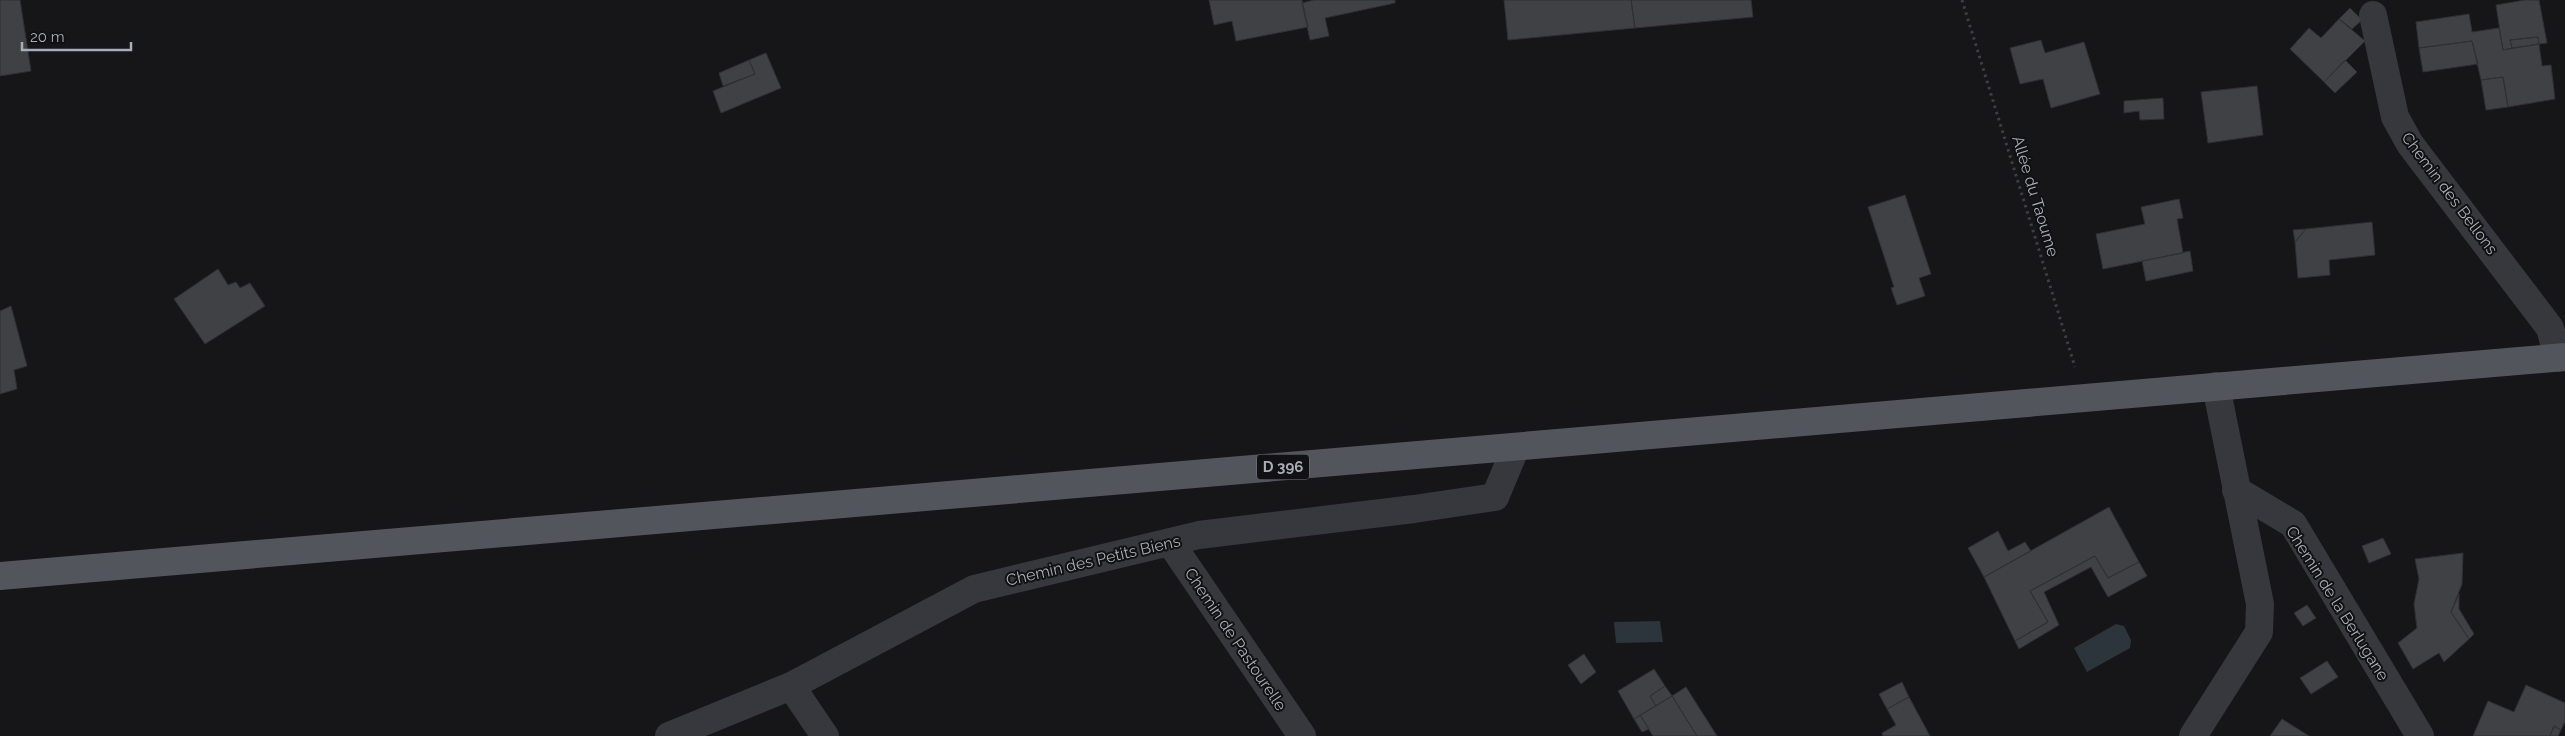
<svg xmlns="http://www.w3.org/2000/svg" width="2565" height="736" viewBox="0 0 2565 736" font-family="Raleway,sans-serif">
  <style>
    .water { fill: #2c353c }
    .building { fill: #404145; stroke: #303034 }
    .lines { fill: none; stroke-linecap: round; stroke-linejoin: round }
    .path { stroke: #3d3f44; stroke-width: 3; stroke-dasharray: 2.5 4; stroke-linecap: butt }
    .minor { stroke: #37383d; stroke-width: 28 }
    .major { stroke: #53555c; stroke-width: 28 }
    .labels { text-anchor: middle; stroke-width: 4; stroke-linejoin: round; paint-order: stroke }
    .shield { fill: #111113; stroke: #7b7e86; stroke-width: 1 }
    .shield-label { font-size: 15px; font-weight: bold; fill: #a8adb8 }
    .street-label { font-size: 16px; fill: #a8adb8; stroke: #111113 }
  </style>
  <rect width="100%" height="100%" fill="#161618"/>
  <path class="water" d="M1660 621 1663 642 1616 643 1614 622Z
    M2116 624 2124 626 2131 640 2130 648 2087 672 2074 648Z"/>
  <path class="building" d="M0 0H20L31 71 0 76Z
    M1209 0H1302L1308 27 1236 41 1232 21 1214 25Z
    M1314 0H1395V3L1325 18 1329 36 1310 40 1302 3Z
    M1504 0H1631L1635 28 1508 40Z
    M1631 0H1751L1753 17 1635 28Z
    M2525 0H2539L2547 43 2539 44 2538 37 2510 40 2512 48 2503 50 2496 5Z
    M2350 8 2362 20 2352 29 2339 19Z
    M2469 14 2472 32 2499 28 2503 50 2539 44 2542 66 2551 65 2555 99 2508 107 2503 77 2481 80 2472 41 2419 48 2416 22Z
    M2339 19 2365 41 2324 82 2290 49 2309 28 2321 38Z
    M2538 37 2539 44 2512 48 2510 40Z
    M2041 40 2045 53 2084 42 2100 94 2051 108 2043 79 2020 84 2010 48Z
    M2472 41 2478 64 2423 72 2419 48Z
    M766 53 781 88 721 113 713 91 755 74 749 60Z
    M749 60 755 74 723 86 719 73Z
    M2345 60 2357 72 2335 93 2324 82Z
    M2503 77 2508 107 2486 110 2481 80Z
    M2257 86 2263 135 2208 143 2201 92Z
    M2163 98 2164 119 2140 120 2139 111 2124 113V101Z
    M1905 195 1931 274 1919 278 1925 296 1897 305 1891 288 1894 287 1868 207Z
    M2179 199 2183 218 2177 219 2183 253 2103 269 2096 234 2145 224 2141 207Z
    M2372 222 2375 255 2329 260 2330 275 2298 278 2295 242 2306 229Z
    M2306 229 2295 242 2293 230Z
    M2190 251 2193 271 2146 281 2142 261Z
    M218 269 228 285 236 282 240 288 250 283 265 306 205 344 174 299Z
    M11 306 27 366 14 370 17 389 0 394V311Z
    M2109 507 2139 562 2108 578 2095 556 2030 591 2048 622 2015 641 1984 577Z
    M1998 531 2008 551 2025 542 2031 551 1984 577 1968 548Z
    M2383 538 2391 554 2369 563 2362 546Z
    M2463 553 2462 584 2451 612 2469 639 2444 662 2439 653 2413 669 2398 643 2417 628 2414 604 2419 579 2415 559Z
    M2095 556 2108 578 2139 562 2147 576 2108 597 2091 567 2044 592 2059 625 2019 649 2015 641 2048 622 2030 591Z
    M2459 594V609L2474 634 2469 639 2451 612Z
    M2307 605 2316 618 2303 626 2294 613Z
    M1584 654 1596 672 1581 684 1568 665Z
    M2327 661 2338 677 2311 694 2300 678Z
    M1654 669 1665 686 1650 696 1656 706 1634 719 1618 691Z
    M1902 682 1909 697 1887 709 1879 694Z
    M2526 685 2565 703V721L2561 730 2554 726 2550 736H2473L2488 701 2514 712Z
    M1665 686 1672 696 1656 706 1650 696Z
    M1686 687 1717 736H1697L1672 696Z
    M1672 696 1697 736H1653L1640 715Z
    M1909 697 1930 736H1883L1882 733 1896 725 1887 709Z
    M1640 715 1649 729 1642 732 1634 719Z
    M2282 719 2309 736H2270Z
    M2554 726 2561 730 2558 736H2550Z"/>
  <g class="lines">
    <path class="path" d="M1962 0 2075 367"/>
    <path class="minor" d="M2373 15 2395 117 2410 144 2550 328 2558 358
      M2236 490 2293 524 2420 736
      M1170 542 1302 736
      M791 686 825 736
      M669 736 791 686 974 589 1199 535 1414 509 1495 497 1516 447
      M2193 736 2259 632 2260 604 2216 386"/>
    <path class="major" d="M0 576 2565 357"/>
  </g>
  <g class="labels">
    <rect class="shield" x="1257" y="454.5" width="52" height="25" rx="4"/>
    <g class="shield-label">
      <text x="1283" y="472">D 396</text>
    </g>
    <g class="street-label">
      <text transform="translate(2450 193) rotate(53)" y="6">Chemin des Bellons</text>
      <text transform="translate(2036 196) rotate(73)" y="6">Allée du Taoume</text>
      <text transform="translate(1093 560) rotate(-13)" y="6">Chemin des Petits Biens</text>
      <text transform="translate(2338 603) rotate(58)" y="6">Chemin de la Berlugane</text>
      <text transform="translate(1236 639) rotate(56)" y="6">Chemin de Pastourelle</text>
    </g>
  </g>
  <path d="M22 42v8h109v-8" fill="none" stroke="#a8adb8" stroke-width="2.5"/>
  <text x="30" y="42" font-size="15" fill="#a8adb8" stroke="#111113" stroke-width="4" paint-order="stroke">20 m</text>
</svg>
